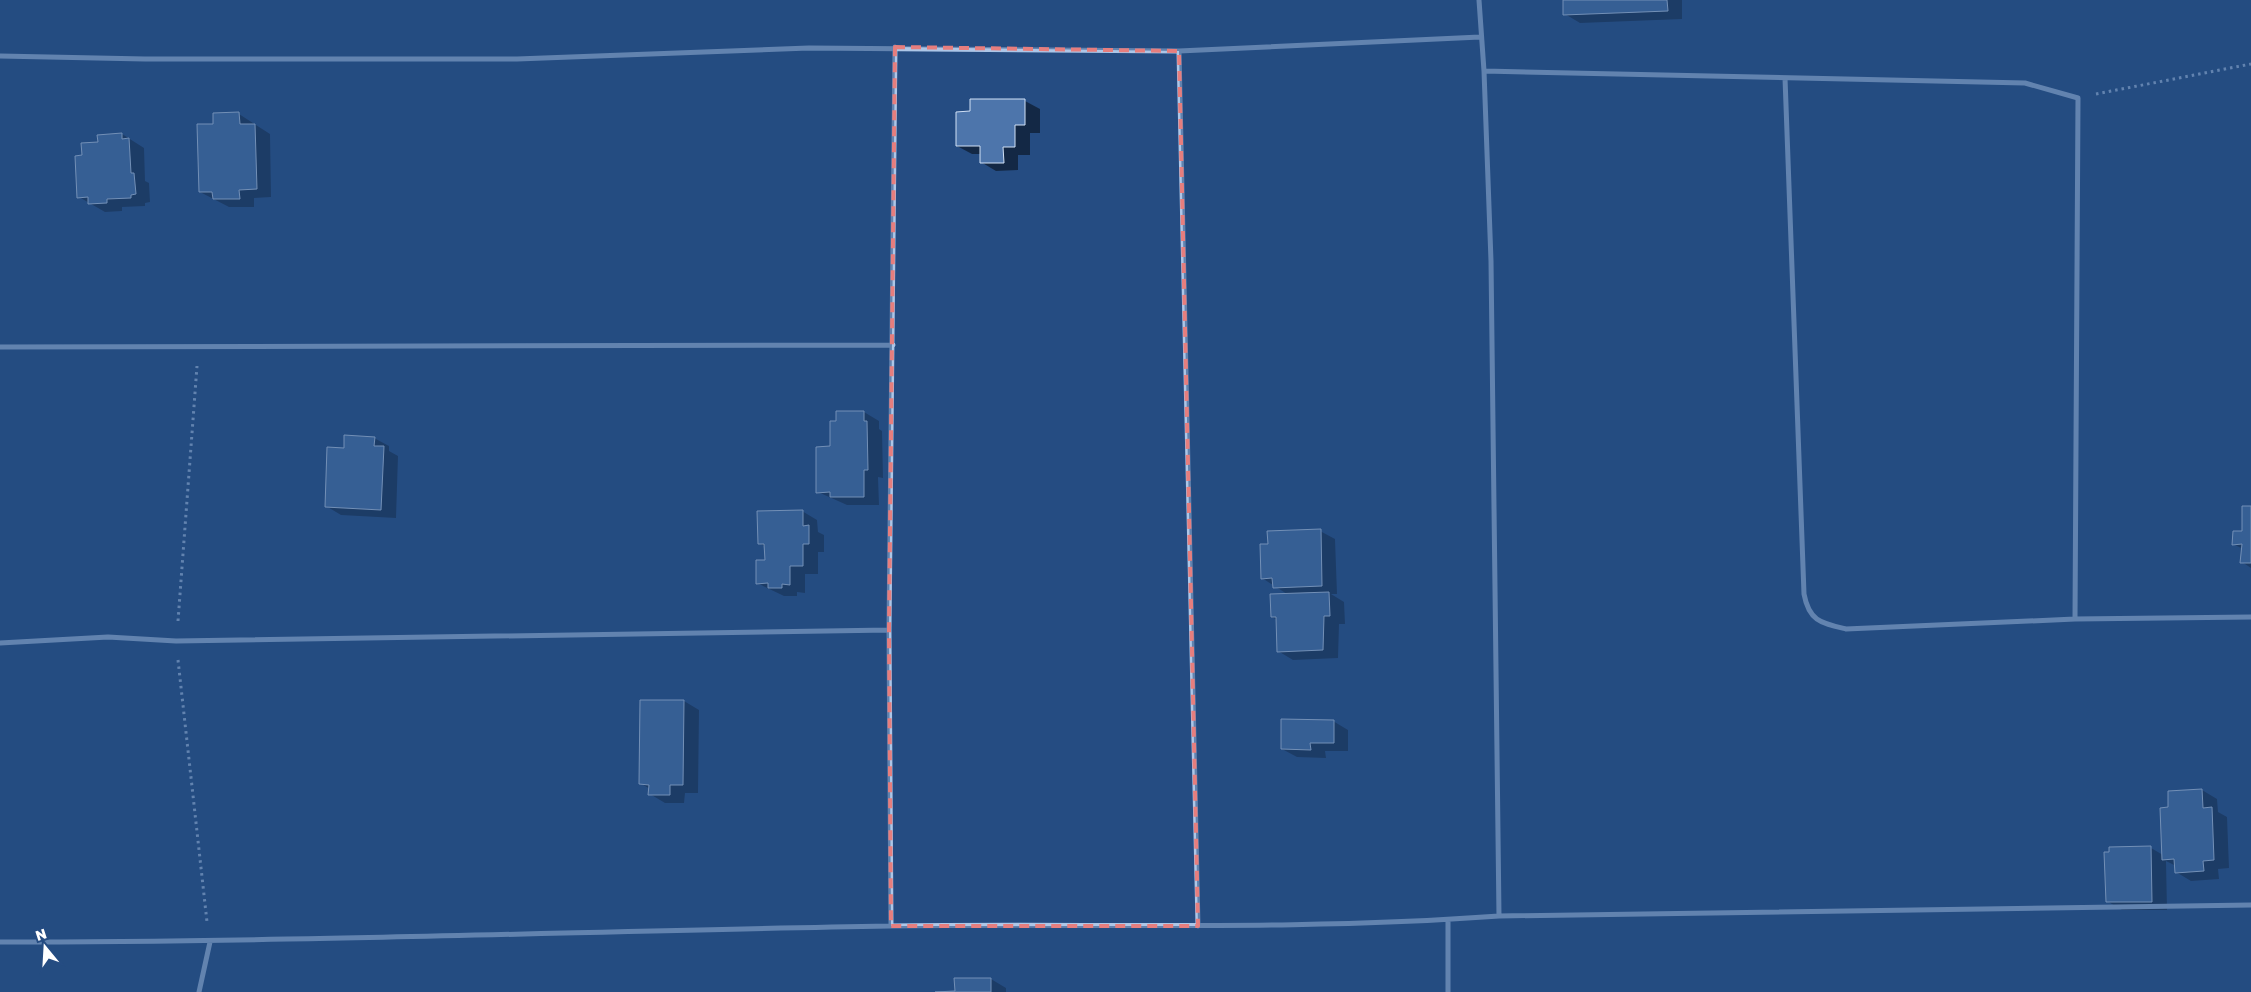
<svg xmlns="http://www.w3.org/2000/svg" width="2251" height="992" viewBox="0 0 2251 992" font-family="'Golos Text',sans-serif">
  <style>
    .shadow { fill: #0007 }
    .building { fill: #4d75ab; stroke: #d1e1f6 }
    .lines { fill: none; stroke-linecap: round; stroke-linejoin: round }
    .path { stroke: #adc6e7; stroke-width: 3; stroke-dasharray: 2.5 4; stroke-linecap: butt }
    .minor { stroke: #adc6e7; stroke-width: 5 }
    .marked { fill: none; stroke: #e67e7e; stroke-width: 4; stroke-dasharray: 10 6; stroke-linejoin: round }
  </style>
  <rect width="100%" height="100%" fill="#254c82"/>
  <path class="shadow" d="M1564 0H1682V19L1580 23 1565 14Z
    M971 100 1025 101 1040 109V133H1030V155H1018V170L996 171 981 162V154H972L957 146 971 113Z
    M239 114 270 134 271 197 254 198V207H229L200 192 214 125Z
    M122 134 144 148 145 181 149 183 150 202 145 203V206L122 207V211L105 212 79 197 83 157 99 143Z
    M864 412 879 421V429L882 431 883 478 878 477 879 505H847L818 492 832 448Z
    M374 438 389 446V451L398 456 396 518 341 515 326 506 345 449Z
    M2251 507V568L2242 562 2243 549 2233 544 2244 532Z
    M802 511 817 520 818 532 824 535V552H818V574H805V593L797 592V596H784L757 583 766 561V547L759 543Z
    M1320 531 1335 539 1337 594H1331L1344 602 1345 624H1339L1338 658 1293 660 1278 651 1277 620 1272 617 1287 594 1262 578 1269 545Z
    M684 701 699 710 698 793H685L684 803H665L650 794V789L640 783Z
    M1333 721 1348 730V751H1325L1326 758 1297 757 1282 749Z
    M2202 790 2217 799 2218 812 2227 817 2229 868 2218 869 2219 879 2191 881 2176 872V866L2166 861 2167 910H2122L2107 901 2151 848 2163 855 2170 809 2169 792Z
    M991 979 1006 988V992H947H956Z"/>
  <path class="building" d="M1563 0H1667L1668 11 1563 15Z
    M970 99H1025V125H1015V147H1003L1004 163H980V146H956V112L970 111Z
    M239 112 240 124H255L257 189 239 190 240 199H213L212 192H199L197 124H213V113Z
    M122 133V139L129 138 131 173H134L136 194 131 195V198L107 199V203L88 204V197L77 198 75 156 82 155 81 143 98 142 97 135Z
    M836 411H864V421H867L868 470H864V497H830V492L816 493V447L830 446V421H836Z
    M344 435 375 437 374 446H384L381 510 325 507 327 447 344 448Z
    M2242 506H2251V563H2240L2242 544 2232 545 2233 531H2242Z
    M803 510V526L809 525V544H803V566H790V585L782 584V588H768V583L756 584V560H765L764 544H758L757 511Z
    M1321 529 1322 586 1273 588 1272 578 1261 579 1260 544H1268L1267 531Z
    M1329 592 1330 616H1324L1323 650 1277 652 1276 617H1271L1270 594Z
    M640 700H684L683 785H670V795H648L649 785 639 784Z
    M1281 719 1334 720V743H1310L1311 750 1281 749Z
    M2202 789 2203 808 2212 807 2214 860 2203 861 2204 871 2175 873 2174 859 2162 860 2160 808 2168 807V791Z
    M2151 846 2152 902H2106L2104 852H2109V847Z
    M954 978H991V992H935L955 991Z"/>
  <g class="lines">
    <path class="path" d="M2096 94 2251 64
      M178 621 197 366
      M178 660 207 922"/>
    <path class="minor" d="M1479 0 1484 71 1491 261 1499 916
      M1179 51 1198 926
      M0 56 145 59H517L809 48 1179 51 1480 37
      M1484 71 2025 83 2078 98 2075 619
      M1785 78 1804 594C1809 621 1821 623 1846 629L2075 619 2251 617
      M0 347 893 345
      M0 643 108 637 176 641 889 630
      M1448 920V992
      M891 926 889 630 895 47
      M0 942C296 942 593 931 889 926 1092 923 1296 931 1499 916L2251 905
      M199 992 210 942"/>
  </g>
  <path d="M0 0H2251V992H0ZM895 47 1179 51 1198 926H891L889 630Z" fill="#254c82" fill-opacity=".55" fill-rule="evenodd"/>
  <path class="marked" d="M895 47 1179 51 1198 926H891L889 630Z"/>
  <g transform="translate(45 947) rotate(342)" stroke="#254c82" stroke-width="4" paint-order="stroke">
  <path d="M0-4L9 19L0 12L-9 19Z" fill="#ffffff"/>
  <text y="-8" font-size="14" font-weight="bold" text-anchor="middle" fill="#ffffff">N</text>
  </g>
</svg>
